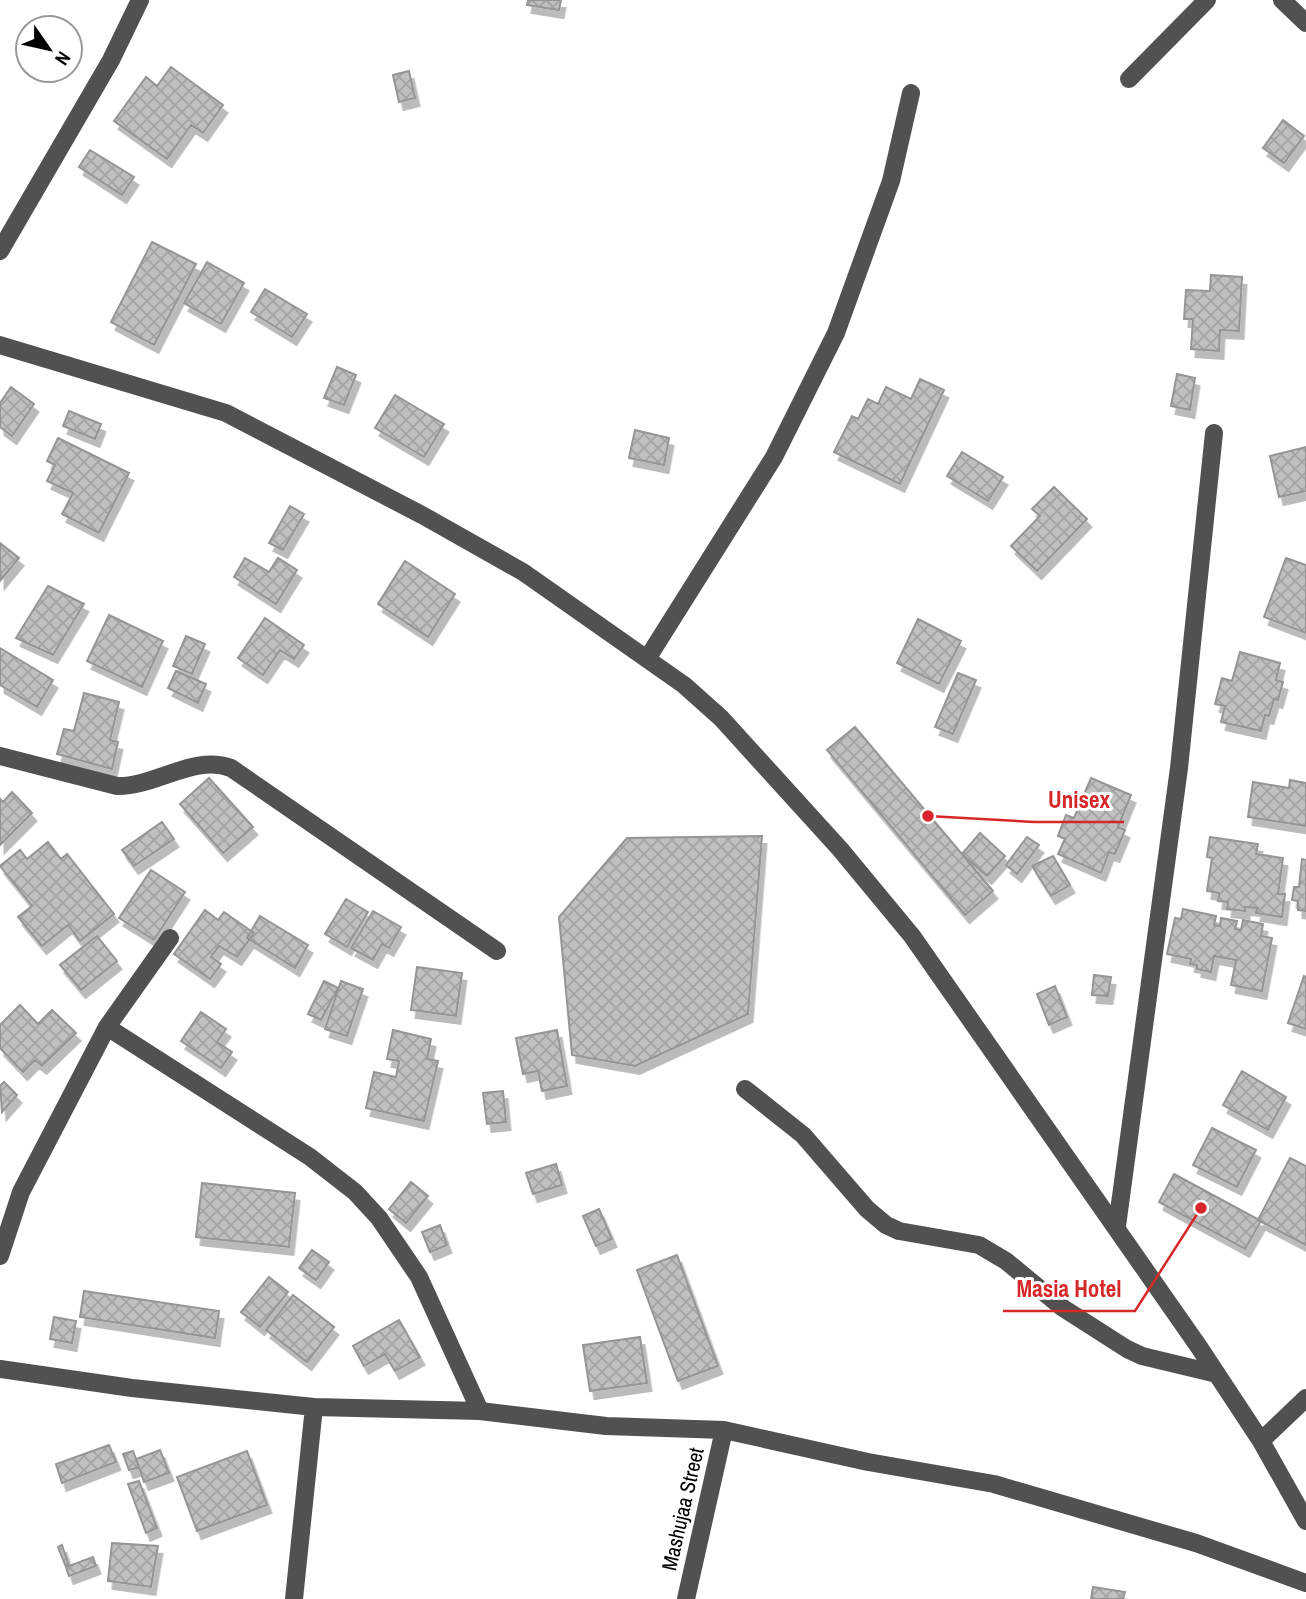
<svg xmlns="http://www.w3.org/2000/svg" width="1306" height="1599" viewBox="0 0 1306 1599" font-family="'Archivo Narrow',sans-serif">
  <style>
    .building { fill: url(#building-cross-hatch); stroke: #959595; stroke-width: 2; filter: url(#shadow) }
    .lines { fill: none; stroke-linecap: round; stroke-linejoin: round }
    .minor { stroke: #515151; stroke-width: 18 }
    .labels { text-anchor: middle; stroke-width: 6; stroke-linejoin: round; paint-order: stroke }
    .street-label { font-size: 21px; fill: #000; stroke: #fff }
    .leader { fill: none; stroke: #d62828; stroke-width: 2.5 }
    .callout-dot { fill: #d62828; stroke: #fff; stroke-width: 2.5 }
    .callout-label { font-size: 23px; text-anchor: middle; font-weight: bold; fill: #d62828; stroke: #fff; stroke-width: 6; stroke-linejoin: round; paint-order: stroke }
  </style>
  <defs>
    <pattern id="building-cross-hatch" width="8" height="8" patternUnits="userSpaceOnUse" patternTransform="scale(1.75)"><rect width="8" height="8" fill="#c0c0c0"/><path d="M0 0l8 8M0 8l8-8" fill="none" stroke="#a3a3a3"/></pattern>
    <filter id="shadow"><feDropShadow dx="4.5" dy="8" stdDeviation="0" flood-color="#0004"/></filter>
  </defs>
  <rect width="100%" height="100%" fill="#fff"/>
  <path class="building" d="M528 0H561L559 10 527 5Z
    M171 67 223 105 203 133 191 125 167 159 114 121 146 77 157 86Z
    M409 71 415 98 399 102 393 75Z
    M1283 120 1304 136 1284 163 1263 148Z
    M90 150 134 177 122 195 79 167Z
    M152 242 196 264 154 345 111 322Z
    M207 262 244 283 221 324 184 303Z
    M1211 275 1242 277 1239 331 1220 330 1219 351 1191 349 1193 319H1184L1186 290 1210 291Z
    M265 289 307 314 292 337 251 312Z
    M337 367 356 375 344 405 324 398Z
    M1177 374 1195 378 1190 410 1171 406Z
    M920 379 944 390 900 484 834 452 852 416 858 419 868 399 878 404 886 387 911 399Z
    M11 387 34 404 12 436 0 427V403Z
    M395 395 444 424 424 457 375 428Z
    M69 411 101 424 95 439 63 426Z
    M635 430 669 438 664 465 629 458Z
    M58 438 129 473 99 533 62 514 73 493 47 481 55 465 47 461Z
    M1306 447V491L1279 497 1270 456Z
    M962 452 1003 477 988 501 947 476Z
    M1054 487 1087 519 1037 571 1011 546 1040 516 1032 509Z
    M290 506 304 514 283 550 269 543Z
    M0 543 19 558 0 581Z
    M245 558 269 572 278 558 297 570 276 604 234 577Z
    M1286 558 1306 565V633L1264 617Z
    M405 561 455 594 428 637 378 604Z
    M48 586 84 604 53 655 16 638Z
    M109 615 163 641 142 687 87 661Z
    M265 618 304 645 294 659 280 650 263 675 238 658Z
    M918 619 961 641 939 684 897 663Z
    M186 636 205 644 192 674 173 666Z
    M0 648 53 680 37 707 0 685Z
    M1240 652 1280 663 1276 680 1283 682 1278 700 1274 699 1269 716 1265 715 1261 731 1221 722 1225 706 1215 704 1222 678 1232 681Z
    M176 671 206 684 198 703 168 688Z
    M958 673 976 680 953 734 935 727Z
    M84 693 119 702 110 740 118 742 112 769 57 754 64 729 74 731Z
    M855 727 993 891 965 915 827 750Z
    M209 778 253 827 223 853 180 804Z
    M1091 778 1131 795 1118 827 1125 830 1115 854 1109 852 1101 873 1058 854 1065 839 1058 836 1066 815 1074 818Z
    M1290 780 1306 783V826L1248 817 1253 782 1289 788Z
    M12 792 32 813 0 845V799L3 802Z
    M162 822 174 839 134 866 122 850Z
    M980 833 1005 856 987 876 962 854Z
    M762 836 748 1014 635 1066 572 1055 559 917 627 838Z
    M1027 837 1039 845 1017 874 1006 865Z
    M1210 837 1258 844 1256 854 1283 858 1278 894H1285L1282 917 1256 913 1257 908 1245 907V911L1227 909 1228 902 1218 901 1219 893 1207 891 1212 858 1207 857Z
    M48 842 61 859 67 854 114 914 80 941 68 925 42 946 18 917 32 906 0 866 20 850 27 859Z
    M1053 856 1070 885 1051 896 1032 866Z
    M1302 859 1306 860V911L1298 910V901L1292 900 1294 887H1299Z
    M151 870 185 892 154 940 119 918Z
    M346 899 368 912 347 947 325 934Z
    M1183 909 1216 916 1214 925 1220 926 1221 918 1237 921 1235 929 1241 930 1243 920 1263 924 1261 936 1272 938 1262 991 1231 985 1236 960 1214 956 1211 972 1197 969V965L1190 964 1191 959 1167 954 1175 918 1181 919Z
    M205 910 218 920 224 912 254 933 237 957 219 946 211 957 221 964 210 979 174 954Z
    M373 911 401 927 389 948 382 944 373 960 351 948Z
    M260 916 308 945 295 968 247 938Z
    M97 936 117 961 81 990 60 965Z
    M417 967 462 973 456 1016 411 1010Z
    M1094 975 1111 977 1108 996 1092 995Z
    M1304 976 1306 977V1029L1288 1023Z
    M324 981 338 988 321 1020 308 1014Z
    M341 981 363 989 347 1036 325 1029Z
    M1055 986 1067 1017 1049 1025 1037 994Z
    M20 1005 38 1024 52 1010 76 1033 42 1066 35 1060 23 1072 0 1048V1025Z
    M201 1012 226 1029 217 1042 232 1052 221 1068 181 1041Z
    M393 1030 431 1039 427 1059 438 1061 424 1121 366 1108 374 1072 396 1077 399 1061 387 1059Z
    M557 1030 567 1086 542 1091 538 1071 523 1074 516 1038Z
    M1242 1071 1286 1097 1268 1130 1223 1105Z
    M4 1082 17 1095 2 1112 0 1086Z
    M503 1091 506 1122 487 1124 483 1093Z
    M1212 1128 1256 1150 1237 1187 1193 1165Z
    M1290 1158 1306 1166V1245L1258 1220Z
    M556 1164 562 1185 533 1194 526 1173Z
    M1174 1174 1261 1221 1245 1249 1159 1202Z
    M411 1182 428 1196 406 1223 389 1209Z
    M202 1183 295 1193 289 1247 196 1237Z
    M599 1209 612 1239 596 1246 583 1216Z
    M440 1225 447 1245 430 1252 422 1232Z
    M312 1250 329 1262 316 1280 299 1268Z
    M677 1255 718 1366 678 1381 637 1270Z
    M269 1277 288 1292 260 1327 241 1312Z
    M84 1291 219 1311 215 1338 80 1317Z
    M293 1295 334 1327 307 1362 266 1330Z
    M54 1317 76 1321 72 1343 50 1339Z
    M399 1320 420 1357 395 1371 385 1354 364 1366 353 1346Z
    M640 1337 647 1383 590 1391 583 1345Z
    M109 1445 116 1462 62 1483 56 1464Z
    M160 1450 169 1473 144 1482 136 1459Z
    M133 1451 139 1467 129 1470 123 1454Z
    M247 1451 267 1505 197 1531 177 1477Z
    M139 1481 157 1528 146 1533 128 1484Z
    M112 1543 158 1546 151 1587 108 1581Z
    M62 1545 69 1566 66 1567 58 1547Z
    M93 1557 96 1566 69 1576 66 1567Z
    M1093 1587 1125 1592 1123 1599H1091Z"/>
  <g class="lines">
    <path class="minor" d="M1282 0 1306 23
      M1129 79 1207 0
      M0 251 111 60 140 0
      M0 345 226 413 422 515 523 572 684 685 721 718 840 849 912 936 1199 1347 1261 1441 1306 1521
      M647 659 774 457 836 333 891 181 911 93
      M0 756 117 786C155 787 194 754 231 768L497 951
      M107 1027 310 1157 355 1192 379 1218 419 1277 480 1411
      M745 1089 803 1135 867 1209 886 1225 899 1231 979 1245 1006 1261 1063 1308 1127 1349 1142 1356 1217 1374
      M1117 1226 1179 768 1214 433
      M0 1256 21 1192 107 1027 170 938
      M0 1369 132 1388 314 1407 480 1411 606 1426 724 1430 868 1462 994 1484 1196 1543 1306 1583
      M1261 1441 1306 1398
      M294 1599 314 1407
      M686 1599 724 1430"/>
  </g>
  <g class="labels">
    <g class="street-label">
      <text transform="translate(683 1509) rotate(-77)" y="7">Mashujaa Street</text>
    </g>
  </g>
  <path class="leader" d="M928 816L1034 822H1124M1201 1208L1135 1311H1003"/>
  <g class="callout-dot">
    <circle cx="928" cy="816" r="7"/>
    <circle cx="1201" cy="1208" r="7"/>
  </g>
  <g class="callout-label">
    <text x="1079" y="808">Unisex</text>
    <text x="1069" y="1297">Masia Hotel</text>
  </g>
  <g transform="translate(49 49) rotate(124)"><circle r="33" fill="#ffffff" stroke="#999999" stroke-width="2"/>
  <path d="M0-5L12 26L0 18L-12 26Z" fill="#000000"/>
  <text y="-10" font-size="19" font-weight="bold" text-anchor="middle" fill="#000000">N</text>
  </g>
</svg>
